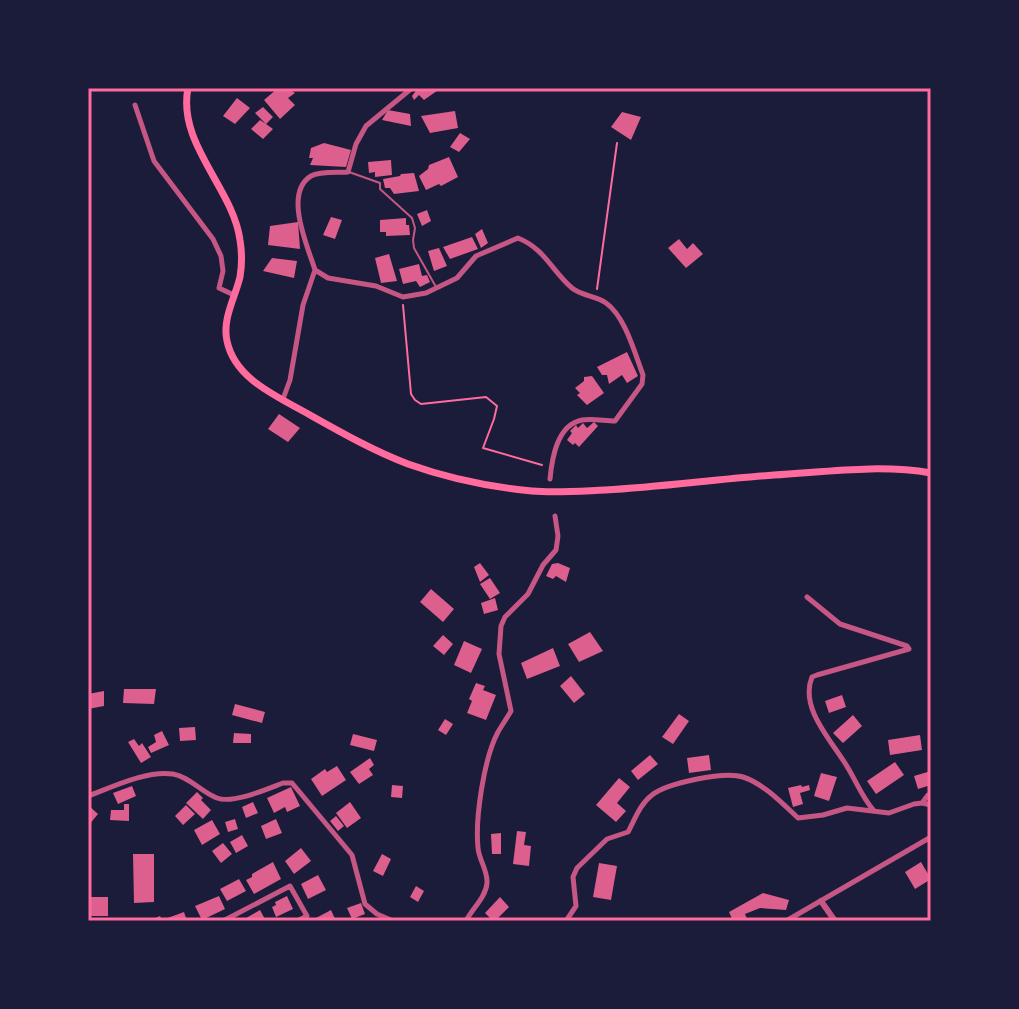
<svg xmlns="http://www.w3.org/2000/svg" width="1019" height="1009" viewBox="0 0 1019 1009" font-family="Ubuntu,sans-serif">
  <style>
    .building { fill: #dd5f8e }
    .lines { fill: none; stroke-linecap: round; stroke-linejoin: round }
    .path { stroke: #ff6b9d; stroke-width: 2 }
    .service { stroke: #c65784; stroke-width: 2 }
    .minor { stroke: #c65784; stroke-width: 5 }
    .tertiary { stroke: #c65784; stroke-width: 6 }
    .primary { stroke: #ff6b9d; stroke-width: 7 }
    .neatline { fill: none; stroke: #ff6b9d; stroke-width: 3 }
  </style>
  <rect width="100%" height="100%" fill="#1b1b3a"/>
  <path class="building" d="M278 88H287L295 93 288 98 295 105 280 119 264 100Z
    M418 88H441L424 100 419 95 414 100 412 96Z
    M237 98 250 108 235 124 223 116Z
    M263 107 273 117 266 124 273 129 263 139 251 129 260 120 266 124 255 113Z
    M388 110 410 114 411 126 382 120Z
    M455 111 458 128 430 133 421 116Z
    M622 112 641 117 631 140 611 127Z
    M460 133 470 139 459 152 450 147Z
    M324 143 351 150 346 167 310 165 313 158H309L311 148Z
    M449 157 458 177 441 186 439 184 426 190 419 176 428 169 429 165Z
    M391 160 392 175 375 177V172L369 173 368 162Z
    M414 173 419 191 394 194 390 188H385L383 179 400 176 401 174Z
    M427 210 431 221 422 226 417 214Z
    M331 217 342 220 335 239 323 235Z
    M406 218V225H409L410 235 386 236V232H380V220Z
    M298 222 300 249 268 245 270 226Z
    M482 229 488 243 481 248 475 234Z
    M472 237 478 249 450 259 443 247Z
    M679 239 687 249 693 243 703 254 686 268 668 248Z
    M439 248 447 266 434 271 428 251Z
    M389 254 397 281 381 283 375 258Z
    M272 258 297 261 294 278 263 271Z
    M419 264 422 276 427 275 430 282 420 287 416 281 403 284 399 269Z
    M627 352 638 376 627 383 622 375 609 384 607 375H602L597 367Z
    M592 376 604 393 587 405 577 395 580 393 575 388 584 381V377Z
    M279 414 300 428 288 442 268 429Z
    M594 422 598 426 579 447 575 443 573 445 567 440 572 433 570 431 576 425 578 428 583 423 587 428Z
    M480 563 489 575 480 582 474 567Z
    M558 563 570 568 566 582 556 576 553 579 546 576 552 564Z
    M490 578 500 593 490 599 480 584Z
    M431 589 454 609 443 622 420 602Z
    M495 598 498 610 484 614 481 603Z
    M590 632 603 651 579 662 568 644Z
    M443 635 453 644 444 655 433 646Z
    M464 641 482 649 471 673 454 665Z
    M553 648 560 666 527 679 521 663Z
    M571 676 585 694 574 703 560 686Z
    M476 683 485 686 483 690 496 695 486 720 467 713 472 701 469 699Z
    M124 689H156L154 704 123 703Z
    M104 691V706L88 709V694Z
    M842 695 846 707 829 713 825 701Z
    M235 704 265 712 262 723 232 715Z
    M679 714 689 721 673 744 662 737Z
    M853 715 862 726 843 743 833 733Z
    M445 719 453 724 446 735 438 730Z
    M195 727 196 740 180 741 179 728Z
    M162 731 169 745 151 753 148 747 156 742 154 735Z
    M234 733 251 734V743H233Z
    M353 734 377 740 374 751 350 745Z
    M920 735 922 750 890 755 888 740Z
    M134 739 139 746 142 743 151 757 141 763 128 742Z
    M650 755 658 764 638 780 631 771Z
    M709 755 711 770 689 773 687 758Z
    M370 758 374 765 369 769 373 775 359 784 350 772Z
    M895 762 904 775 876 794 867 781Z
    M337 766 346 780 322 796 311 779 325 769 327 772Z
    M931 771V785L918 789 914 776Z
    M821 773 837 777 829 801 814 796Z
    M619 778 630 787 617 803 626 811 616 822 596 805Z
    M392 785 403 786 402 798 391 797Z
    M801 785 802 787 809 785 810 790 800 793 803 804 793 807 788 788Z
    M132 786 136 796 118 804 113 793Z
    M291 787 300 806 287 812 285 807 274 813 267 798Z
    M197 792 203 798 201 800 211 810 203 819 186 803Z
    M253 802 258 813 246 818 242 807Z
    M350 802 361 818 347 828 336 813Z
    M124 804H129V821L110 820 111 810H124Z
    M88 805 98 814 88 826Z
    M186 805 195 814 183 825 175 816Z
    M336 816 344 826 338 831 330 821Z
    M235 819 238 829 228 832 225 822Z
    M276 819 282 833 266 839 261 826Z
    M212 820 220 834 202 845 194 830Z
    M517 831 526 832 524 845 531 846 529 866 513 864Z
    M501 833V854H492L491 834Z
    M242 835 248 846 236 853 230 842Z
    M223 843 232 854 221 863 212 851Z
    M301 848 311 861 294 874 285 861Z
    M133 854H154V902L134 903Z
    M382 854 391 859 383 876 373 871Z
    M273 862 281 879 254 894 246 880 252 877V874Z
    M921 862 931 879 915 889 905 872Z
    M599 863 617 866 611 900 593 897Z
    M318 875 326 890 308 899 301 884Z
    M239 879 246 891 227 901 220 889Z
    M416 886 424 891 418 902 410 897Z
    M763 893 789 900 786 910 760 908 745 914 747 919 744 921H733L729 912Z
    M219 896 225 909 202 920 195 906Z
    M287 896 293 909 276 917 272 907 276 905 275 902Z
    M88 897H108V916H88Z
    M500 897 509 907 495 921H489L491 919 485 913Z
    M361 903 365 914 352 919 347 908Z
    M260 910 266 921H241Z
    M331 910 336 921H317L316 918Z
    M184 912 187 921H149L160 916 162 920Z"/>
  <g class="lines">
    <path class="path" d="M597 289 617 143
      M403 305 411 394 415 400 421 404 486 397 497 406 494 419 483 448 542 465"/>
    <path class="service" d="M349 172 380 183V189L412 218 415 228 413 240 414 248 436 287"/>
    <path class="minor" d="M412 88 366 126 356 144 348 172C338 173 320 171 311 176 283 193 308 247 315 270L328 278 376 286 403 297 426 293 457 278 476 256 518 238C545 249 552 271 572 288 582 296 596 296 606 303 625 316 635 354 643 375L642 384 615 421C605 421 592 418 582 420 557 425 552 458 550 479
      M135 105 154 161 213 239 221 256 223 271 219 288 234 295
      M283 399 290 380 303 305 315 270
      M807 597 840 624 907 646 909 649 817 675 812 677C799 709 833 742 848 768 857 783 862 797 874 811
      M88 796C112 787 147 770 173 774 190 777 201 792 217 798 233 804 267 789 283 783H292L352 855 365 904 377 914 393 921
      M922 803 928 795 931 794
      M223 921 290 886 307 916 297 921
      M466 921C472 909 486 897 487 883 488 871 479 860 478 848 475 818 484 758 498 732 502 725 507 718 511 711L499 654 501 626 505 617 528 594 543 565 556 550 558 536 555 516
      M566 921 576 906 573 877 577 868 607 839 628 832C635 819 640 804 652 795 667 783 724 771 743 777 764 784 782 803 798 818L823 815 847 808 889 813 914 804 922 803 931 805
      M786 921 931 837"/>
    <path class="tertiary" d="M821 901 835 921"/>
    <path class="primary" d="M188 88C177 144 233 188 240 240 242 252 242 265 240 277 235 298 222 319 227 341 235 380 279 397 310 415 342 433 374 451 408 464 447 478 490 487 532 491 556 493 581 491 605 490 661 487 717 479 774 475 826 472 879 464 931 473"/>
  </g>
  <rect width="1019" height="1009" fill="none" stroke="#1b1b3a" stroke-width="180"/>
  <rect x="90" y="90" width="839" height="829" class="neatline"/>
</svg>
